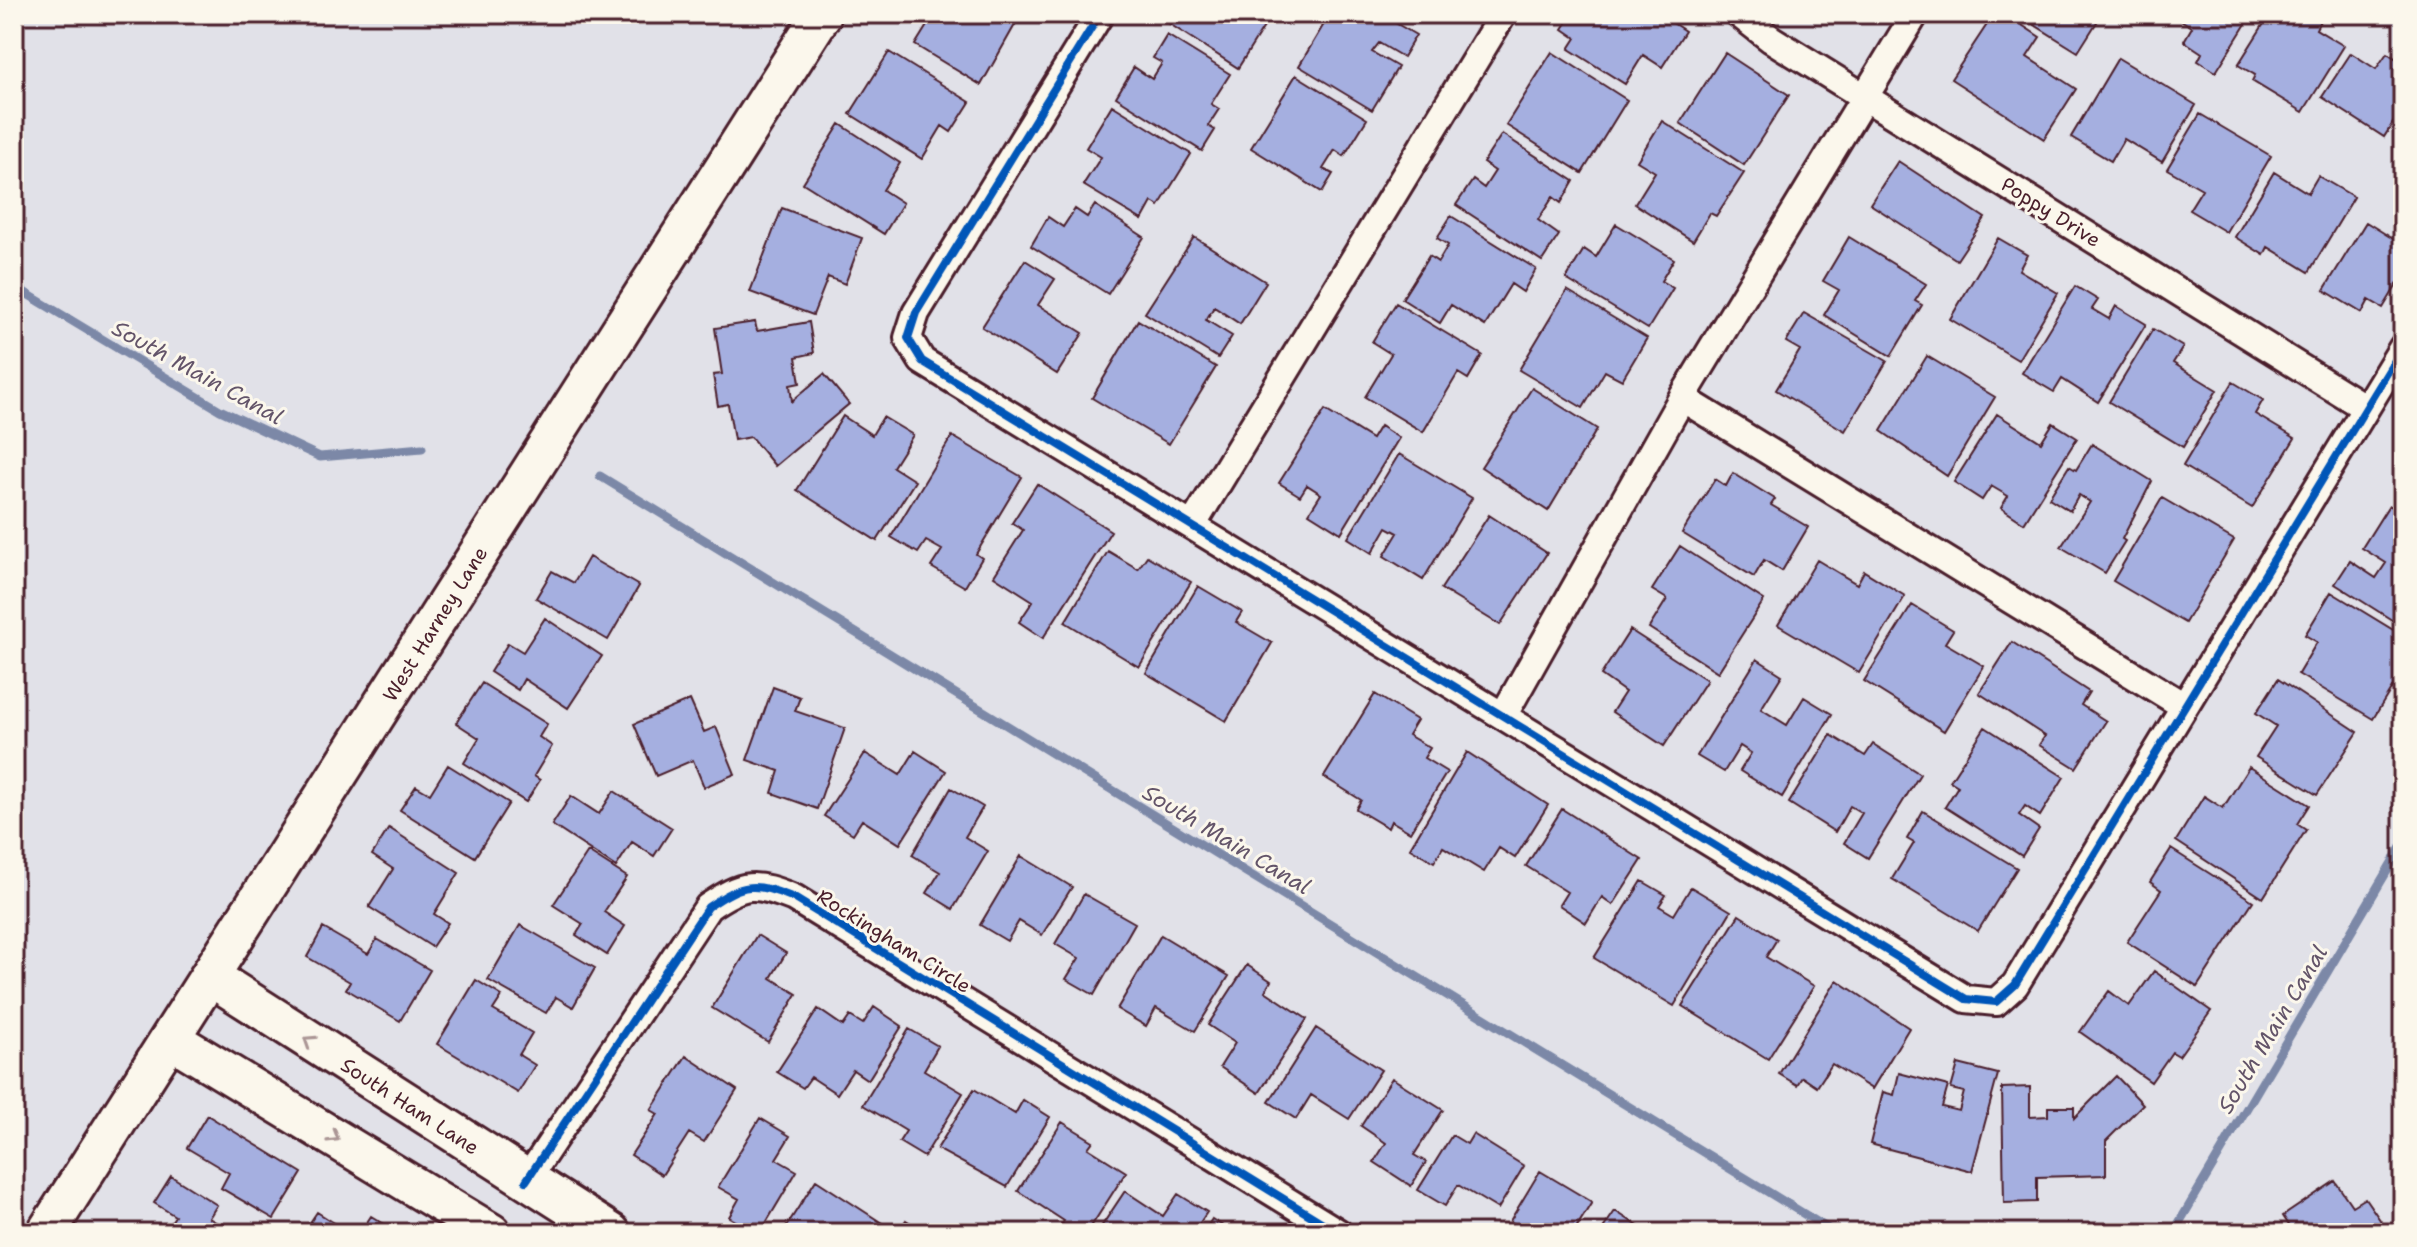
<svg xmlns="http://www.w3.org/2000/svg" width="2417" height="1247" viewBox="0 0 2417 1247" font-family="'Shantell Sans',sans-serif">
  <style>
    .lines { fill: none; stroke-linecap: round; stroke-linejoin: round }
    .stream { stroke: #7b88a7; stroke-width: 9 }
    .building { fill: #a5afe0; stroke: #4a1f2b; stroke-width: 2 }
    .minor-casing { stroke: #4a1f2b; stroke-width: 32 }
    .secondary-casing { stroke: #4a1f2b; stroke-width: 44 }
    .minor { stroke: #fbf7ec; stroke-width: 26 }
    .secondary { stroke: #fbf7ec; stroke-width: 38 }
    .cycleway-casing { stroke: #fbf7ec; stroke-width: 13 }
    .cycleway { stroke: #0057b8; stroke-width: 8 }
    .oneway { stroke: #ab9695 }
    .labels { text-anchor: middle; stroke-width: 6; stroke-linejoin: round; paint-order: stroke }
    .street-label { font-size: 20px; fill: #4a1f2b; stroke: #fbf7ec }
    .water-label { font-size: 22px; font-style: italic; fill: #635469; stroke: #fbf7ec }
  </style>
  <rect width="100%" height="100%" fill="#e1e1e8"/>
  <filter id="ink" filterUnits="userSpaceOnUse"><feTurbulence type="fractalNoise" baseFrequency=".0125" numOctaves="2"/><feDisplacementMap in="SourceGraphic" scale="16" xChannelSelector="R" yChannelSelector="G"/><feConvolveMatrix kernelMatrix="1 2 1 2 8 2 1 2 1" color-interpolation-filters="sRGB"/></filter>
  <g filter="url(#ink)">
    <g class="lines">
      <path class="stream" d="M14 286 220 410 320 457 422 448
        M600 476 1835 1233
        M2173 1233 2403 844"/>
    </g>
    <path class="building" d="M929 14H1017L1020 16 981 85 915 45 933 16Z
      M1170 14H1272L1238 68 1165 21Z
      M1330 14H1380L1416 35 1403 57 1379 43 1372 52 1398 67 1372 110 1299 66Z
      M1586 14H1659L1685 31 1662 67 1643 55 1625 84 1569 49 1576 38 1563 29 1572 15 1582 21Z
      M1994 14H2005L2040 37 2027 57 2076 89 2044 139 1951 79Z
      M2017 14H2102L2078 52Z
      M2171 14H2252L2216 72 2198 61 2202 53 2184 41 2192 27Z
      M2270 14H2323L2316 29 2344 46 2303 112 2252 81 2255 75 2238 65Z
      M1167 35 1230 74 1211 104 1219 109 1208 126 1215 130 1202 151 1116 97 1134 67 1152 79 1162 63 1153 58Z
      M889 52 970 102 951 132 942 126 922 159 850 114Z
      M1552 52 1627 100 1582 173 1506 125Z
      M1725 53 1789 95 1744 165 1680 123Z
      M2351 53 2376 69 2387 53 2403 63V107L2384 137 2322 97Z
      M2118 58 2196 105 2162 162 2124 139 2111 161 2071 137Z
      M1296 75 1367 119 1344 156 1335 150 1323 169 1333 174 1322 192 1251 148Z
      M1112 105 1191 154 1159 206 1152 202 1142 220 1083 185 1101 157 1086 148Z
      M2200 114 2271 156 2226 232 2189 210 2202 189 2167 169Z
      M1662 121 1744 173 1716 216 1710 213 1693 241 1635 204 1655 172 1637 161Z
      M840 124 900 163 883 190 903 203 884 234 803 183Z
      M1502 134 1574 181 1561 203 1553 197 1538 220 1559 235 1542 261 1456 205 1473 180 1484 188 1495 171 1483 163Z
      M1898 161 1985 218 1957 260 1870 204Z
      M2274 172 2308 193 2318 176 2354 197 2309 272 2268 247 2264 255 2235 237Z
      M1095 205 1144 237 1108 294 1031 246 1048 217 1063 227 1075 209 1087 217Z
      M782 208 862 238 845 284 828 277 813 315 750 292Z
      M1451 216 1536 269 1523 292 1511 284 1485 326 1451 305 1440 323 1402 299 1429 256 1438 262 1448 245 1437 238Z
      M2366 222 2403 245V275L2383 308 2369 300 2362 313 2324 290Z
      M1616 224 1674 259 1661 281 1673 288 1648 329 1566 279 1584 249 1596 257Z
      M1194 237 1266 282 1240 324 1214 307 1206 320 1232 336 1218 358 1145 313Z
      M1849 237 1926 284 1915 301 1922 305 1891 356 1824 315 1839 290 1823 281Z
      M1998 238 2027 255 2019 270 2058 293 2018 360 1950 319Z
      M1025 260 1055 279 1038 305 1083 333 1057 374 982 327Z
      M2075 286 2098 300 2092 309 2109 319 2116 306 2146 324 2098 402 2062 379 2054 392 2022 373Z
      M1567 290 1647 338 1622 380 1605 371 1583 408 1519 370Z
      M1396 303 1482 355 1468 379 1458 373 1423 432 1365 397 1391 354 1372 342Z
      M1804 313 1887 361 1845 431 1776 390 1800 350 1786 342Z
      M1138 320 1216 367 1169 444 1092 398Z
      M755 322 757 331 809 322 814 353 796 357 800 383 790 385 792 401 824 374 849 404 775 466 751 437 734 440 728 404 718 406 713 375 722 374 715 328Z
      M2153 329 2183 347 2173 363 2217 390 2183 447 2109 402Z
      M1927 356 1995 397 1947 476 1881 431Z
      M2233 382 2263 400 2255 414 2295 438 2252 508 2183 466Z
      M1532 388 1597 429 1548 511 1481 467Z
      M1325 410 1372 439 1380 426 1399 438 1341 533 1309 513 1321 494 1307 485 1300 496 1279 483Z
      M1997 414 2041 442 2053 423 2077 438 2024 523 2001 508 2008 496 1991 486 1982 500 1954 482Z
      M843 416 872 435 883 417 913 435 893 467 915 481 877 541 797 490Z
      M952 436 1022 477 976 554 982 558 965 587 931 567 942 550 926 541 918 553 891 537Z
      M2092 444 2152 481 2122 539 2125 541 2105 573 2061 547 2090 502 2079 495 2070 511 2049 498 2069 466 2076 470Z
      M1399 454 1472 498 1423 580 1384 556 1398 533 1387 527 1372 553 1348 538Z
      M1733 473 1775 499 1771 505 1808 527 1782 571 1764 560 1754 577 1682 533 1715 479 1726 486Z
      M1037 484 1111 531 1043 638 1019 622 1033 601 994 576 1023 530 1012 523Z
      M2162 498 2234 540 2185 623 2113 581Z
      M2389 505 2403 514V627L2335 584 2350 561 2376 578 2386 563 2362 548Z
      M1489 515 1547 553 1500 625 1441 589Z
      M1680 546 1764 600 1718 672 1649 628 1667 599 1652 590Z
      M1108 551 1138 569 1147 556 1191 582 1139 667 1065 622Z
      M589 557 639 586 608 640 536 598 552 571 574 583Z
      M1817 560 1857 584 1864 571 1905 596 1859 673 1778 625Z
      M1198 586 1242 612 1236 622 1272 643 1226 721 1146 673Z
      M2331 592 2403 636 2396 654 2403 659V670L2373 719 2298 674 2317 642 2305 635Z
      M1912 605 1953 630 1945 643 1984 666 1944 731 1864 681Z
      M545 618 602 656 568 708 524 679 518 690 490 672 508 643 523 652Z
      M1630 630 1707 680 1664 746 1612 712 1625 692 1601 675Z
      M2012 642 2089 692 2081 705 2106 721 2076 768 2039 745 2045 736 1979 693Z
      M1757 659 1782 675 1761 709 1787 725 1804 697 1832 714 1782 797 1740 771 1751 753 1740 746 1724 772 1697 756Z
      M2278 679 2358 732 2317 795 2256 757 2276 726 2256 713Z
      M482 683 547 724 539 737 552 746 534 776 540 780 526 802 464 763 479 738 456 723Z
      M773 687 800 697 795 711 845 728 817 809 772 793 779 771 747 760Z
      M1375 694 1417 720 1408 735 1430 748 1424 758 1447 772 1410 832 1391 821 1388 828 1356 809 1361 800 1324 777Z
      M690 700 704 732 716 727 735 774 704 787 693 760 656 776 634 724Z
      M1985 727 2064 777 2040 816 2025 806 2019 815 2039 829 2022 856 1945 807 1958 786 1950 781Z
      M1831 735 1865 756 1873 744 1920 774 1868 858 1844 843 1862 813 1850 806 1835 832 1789 803Z
      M915 751 946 771 900 844 862 820 853 834 824 816 865 753 900 775Z
      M1467 752 1548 805 1515 858 1499 848 1484 872 1443 847 1434 862 1410 848Z
      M448 765 509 803 475 857 400 810 416 786 430 794Z
      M2249 767 2309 805 2297 824 2306 830 2263 898 2176 841 2204 796 2223 808Z
      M951 788 983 807 965 837 988 851 953 909 927 893 940 872 912 855Z
      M614 791 672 828 654 856 632 842 616 867 552 825 571 796 599 814Z
      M1562 809 1642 860 1613 905 1602 897 1586 923 1559 905 1567 892 1526 866Z
      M1923 811 2017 868 1978 931 1892 879 1914 843 1907 839Z
      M389 828 459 873 434 914 448 923 432 947 369 907 393 869 372 855Z
      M2171 849 2253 901 2197 987 2127 942 2161 890 2150 882Z
      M588 852 627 877 604 912 625 926 607 955 576 935 583 924 553 905Z
      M1021 856 1072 887 1042 935 1019 921 1007 941 980 925Z
      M1642 881 1666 895 1659 906 1674 915 1691 887 1731 911 1674 1006 1594 958Z
      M1084 894 1135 923 1094 995 1066 979 1079 958 1055 944Z
      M1739 915 1777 939 1766 957 1814 986 1768 1059 1682 1006Z
      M520 925 595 968 573 1007 556 997 546 1013 488 980Z
      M323 928 368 954 377 939 430 970 400 1021 346 989 350 982 307 957Z
      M757 935 786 953 771 978 797 994 768 1042 712 1008Z
      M1161 935 1229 976 1195 1031 1156 1008 1146 1026 1117 1009Z
      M1247 965 1271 981 1265 991 1307 1019 1259 1093 1220 1067 1235 1043 1208 1025Z
      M2154 971 2211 1011 2179 1056 2172 1052 2151 1082 2080 1032 2109 991 2129 1006Z
      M476 980 502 996 493 1010 532 1033 519 1055 535 1065 518 1093 437 1044Z
      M1837 980 1909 1028 1872 1089 1832 1064 1817 1087 1802 1077 1797 1085 1779 1074Z
      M874 1007 902 1026 868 1080 853 1070 837 1094 811 1077 803 1088 777 1072 818 1009 843 1026 850 1016 863 1024Z
      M1316 1028 1381 1070 1349 1119 1311 1095 1296 1119 1269 1102Z
      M909 1029 938 1046 924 1070 963 1093 924 1157 899 1142 906 1131 863 1105Z
      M686 1056 737 1090 704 1142 689 1133 662 1175 631 1155 658 1114 651 1110Z
      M1958 1064 1998 1074 1972 1171 1870 1144 1883 1092 1894 1095 1899 1073 1948 1086 1942 1107 1959 1111 1964 1092 1951 1089Z
      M2116 1076 2143 1104 2106 1141V1175L2037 1177V1202L2004 1203 2002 1088 2030 1087V1117L2048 1116V1107H2074V1118Z
      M1392 1078 1443 1110 1414 1155 1426 1162 1411 1186 1374 1162 1386 1143 1361 1126Z
      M974 1089 1015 1114 1023 1100 1050 1117 1007 1187 937 1149Z
      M207 1115 302 1173 274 1219 221 1188 229 1173 187 1148Z
      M760 1118 790 1136 776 1159 797 1171 760 1233H756L729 1217 739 1199 718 1187Z
      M1062 1122 1093 1141 1088 1148 1126 1172 1087 1233H1056L1064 1221 1018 1191Z
      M1473 1134 1524 1166 1498 1209 1458 1185 1445 1206 1418 1190 1452 1135 1467 1144Z
      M2403 1148V1220L2397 1219Z
      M1540 1171 1592 1202 1573 1233H1531L1510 1221Z
      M171 1176 217 1205 209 1218 234 1233H164L175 1216 154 1203Z
      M816 1180 882 1223 876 1233H782Z
      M2335 1181 2352 1206 2365 1198 2389 1233H2294L2283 1216Z
      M1125 1191 1163 1216 1178 1194 1207 1212 1193 1233H1097Z
      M1615 1211 1649 1233H1600Z
      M317 1212 350 1233H303Z
      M371 1216 399 1233H360Z
      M1212 1219 1234 1233H1203Z
      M906 1220 927 1233H898Z"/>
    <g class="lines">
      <g class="minor-casing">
        <path id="minor" d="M1100 14 916 313 908 338 922 361 1966 999 1996 1002 2015 985 2403 347
          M1739 14 1771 39 2364 407
          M1682 398 2184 706
          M1192 526 1503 14
          M1503 716 1682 398 1915 14
          M526 1181 708 907C744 882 754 882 794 898L1339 1233"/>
      </g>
      <g class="secondary-casing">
        <path id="secondary" d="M211 977 611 1233
          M171 1039 491 1233
          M46 1233 822 14"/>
      </g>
      <use href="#minor" class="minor"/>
      <use href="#secondary" class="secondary"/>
      <g class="cycleway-casing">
        <path id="cycleway" d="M1100 14 916 313 908 338 922 361 1966 999 1996 1002 2015 985 2403 347
          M526 1181 708 907C744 882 754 882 794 898L1339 1233"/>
      </g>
      <use href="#cycleway" class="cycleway"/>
    </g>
    <defs><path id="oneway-chevron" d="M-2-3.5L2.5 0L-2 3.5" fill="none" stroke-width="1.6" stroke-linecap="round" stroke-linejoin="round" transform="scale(2)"/></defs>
    <g class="oneway">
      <use href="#oneway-chevron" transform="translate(309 1041) rotate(-147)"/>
      <use href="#oneway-chevron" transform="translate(334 1137) rotate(31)"/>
    </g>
  </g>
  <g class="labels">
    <g class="street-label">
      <text transform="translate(2051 212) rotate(32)" y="7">Poppy Drive</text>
      <text transform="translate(435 624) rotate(-58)" y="7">West Harney Lane</text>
      <text transform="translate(894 941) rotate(32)" y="7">Rockingham Circle</text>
      <text transform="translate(410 1106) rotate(33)" y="7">South Ham Lane</text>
    </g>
    <g class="water-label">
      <text transform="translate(198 372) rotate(29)" y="8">South Main Canal</text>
      <text transform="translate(1227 839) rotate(31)" y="8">South Main Canal</text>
      <text transform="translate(2272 1029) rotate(-59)" y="8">South Main Canal</text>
    </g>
  </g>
  <rect width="2417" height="1247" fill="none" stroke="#fbf7ec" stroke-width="48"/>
  <rect x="24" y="24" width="2369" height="1199" fill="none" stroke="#4a1f2b" stroke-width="3" filter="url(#ink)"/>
</svg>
